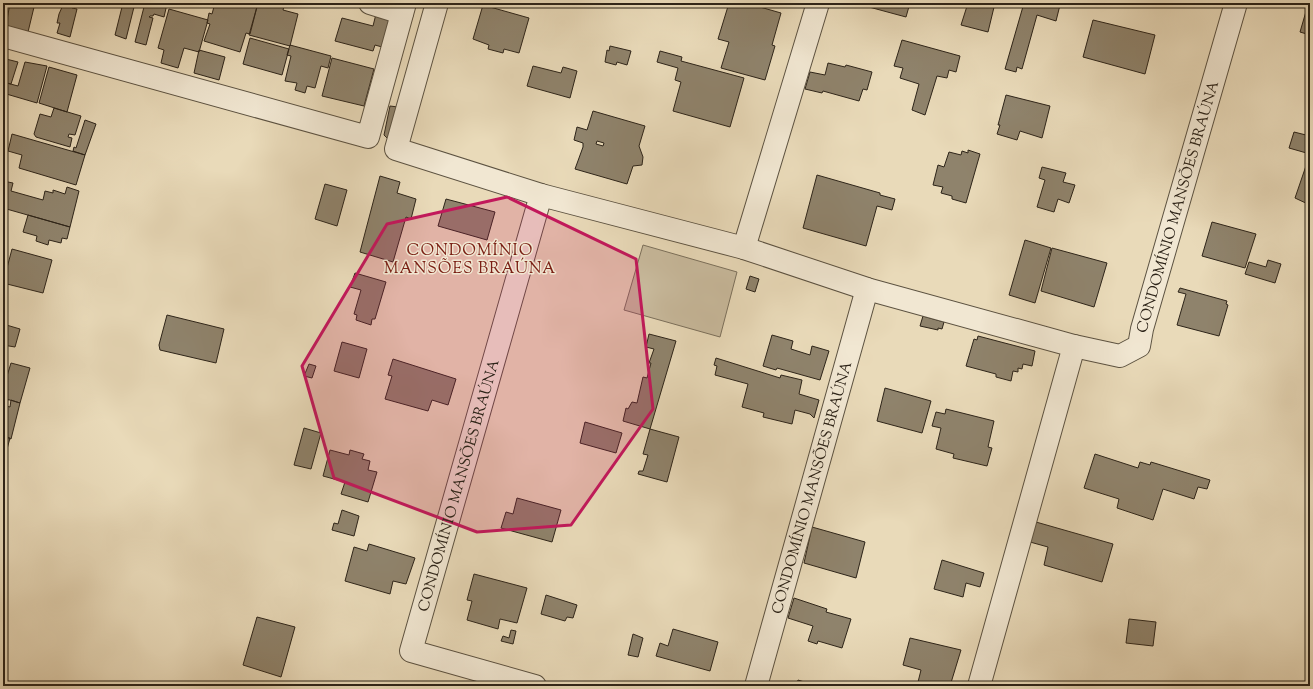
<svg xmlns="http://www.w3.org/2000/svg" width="1313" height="689" viewBox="0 0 1313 689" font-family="'Sorts Mill Goudy',serif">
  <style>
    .green { fill: #c9bb9e; stroke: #7b705c }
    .building { fill: #8f836c; stroke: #2d2419; fill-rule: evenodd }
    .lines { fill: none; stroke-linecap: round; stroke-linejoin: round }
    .street-casing { stroke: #5c5241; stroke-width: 24 }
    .street { stroke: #f1e7d2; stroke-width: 22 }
    .marked { fill: #c2185b; fill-opacity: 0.2; stroke: #c2185b; stroke-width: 3; stroke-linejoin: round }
    .labels { text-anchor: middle; stroke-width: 3; stroke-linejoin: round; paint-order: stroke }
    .street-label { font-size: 15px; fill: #2d2419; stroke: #f1e7d2 }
    .neighbourhood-label { font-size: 16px; letter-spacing: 1px; fill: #7a1f14; stroke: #f1e7d2 }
  </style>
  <rect width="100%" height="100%" fill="#e9dab9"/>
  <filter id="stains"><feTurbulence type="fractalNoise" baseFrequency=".005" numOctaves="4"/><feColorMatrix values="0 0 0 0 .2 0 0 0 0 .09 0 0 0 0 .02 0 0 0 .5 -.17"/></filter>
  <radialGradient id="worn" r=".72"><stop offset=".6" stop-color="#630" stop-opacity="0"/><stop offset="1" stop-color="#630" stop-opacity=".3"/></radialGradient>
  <path class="green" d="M643 245 737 272 720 337 624 310Z"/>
  <path class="building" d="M10 3H35L28 32 6 26Z
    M67 3H76V5L73 4 72 8 77 9 70 37 57 33 60 23H57L59 14 63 5 65 6Z
    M123 3H135L126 39 115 35Z
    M145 3 167 4 164 17 154 14 153 16H150L149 17 153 18 146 45 135 42Z
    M215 3H258L250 34 246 33 240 52 204 41 210 24 207 23 209 13 212 14Z
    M258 3H285L283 10 298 14 290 46 249 35Z
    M729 3H746L781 13 772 45 775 46 765 80 721 68 729 42 718 39Z
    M851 3H865L864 7Z
    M871 3H910L906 17 869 7Z
    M968 3H995L988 32 961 25Z
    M1024 3 1060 5 1056 21 1037 15 1022 69 1017 67 1016 72 1005 69Z
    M1122 3H1138L1137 6Z
    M483 5 529 18 519 53 504 49 503 53 488 49 489 45 473 39Z
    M1307 8 1310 9V35L1300 32Z
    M169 9 208 20 199 52 184 48 178 68 161 63 164 50 158 48Z
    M376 14 392 18 382 47 375 45 373 51 335 41 342 18 373 26Z
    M1093 20 1155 35 1145 74 1083 57Z
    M250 38 289 49 282 75 243 64Z
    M902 40 960 56 956 72 949 70 947 78 937 76 925 115 912 110 919 84 900 78 903 68 894 66Z
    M290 45 331 56 328 68 321 66 315 88 307 86 305 93 295 90 297 83 285 81 291 56 287 55Z
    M610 46 631 51 627 65 617 62 616 65 605 62 607 50 609 51Z
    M199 50 225 57 219 80 194 73Z
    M660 51 682 57 681 61 744 78 730 127 673 111 681 82 675 80 678 68 657 62Z
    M332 58 374 69 364 106 322 96Z
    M6 59 18 62 11 84 3 82V69Z
    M25 62 47 66 37 103 3 93V82L18 86Z
    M828 63 845 67 846 65 872 72 867 90 863 89 859 101 823 91 822 93 805 89 810 72 825 75Z
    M533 66 561 73 563 67 577 71 570 98 527 86Z
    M49 67 77 75 67 112 39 103Z
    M1006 95 1050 106 1042 138 1020 131 1017 140 997 134 1000 125H998Z
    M390 106 398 107 388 139 384 135Z
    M54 108 81 116 75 135 69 134 68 137 72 138 70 147 36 137 34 134 40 114 51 117Z
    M593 111 645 126 639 146 643 157 642 165 633 166 627 184 575 169 583 147V143L574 140 577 127 587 130ZM597 141 604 143 603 146 596 144Z
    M85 120 96 124 85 155 73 151 74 147 76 148Z
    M1294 132 1310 136V154L1289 148Z
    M12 134 85 155 76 185 19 168 22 155 8 151Z
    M968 150 980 154 966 203 952 199V196L941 193 943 187 933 185 938 165 944 167 949 152 961 155 962 151 968 153Z
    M1309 157 1310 158V205L1295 198Z
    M1042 167 1066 173 1063 182 1075 185 1069 203 1058 199 1054 212 1037 207 1045 180 1039 178Z
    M817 175 880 193V195L895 199 892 210 877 206 866 246 803 228Z
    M380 176 400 182 397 193 416 199 411 219 406 217 393 262 360 252Z
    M3 181 13 183 11 191 43 200 45 191 53 193V190L65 194 67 187 79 191 70 227 3 208Z
    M325 184 347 190 337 226 315 219Z
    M446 199 495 212 487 240 438 226Z
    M28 215 70 227 67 239 62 238 61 243 49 240 48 245 36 241 37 236 23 232Z
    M1212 222 1256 234 1245 268 1202 256Z
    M1025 240 1051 248 1035 303 1009 295Z
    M1052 248 1107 263 1094 307 1041 291Z
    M12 249 52 260 43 293 3 283Z
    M1268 260 1281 264 1275 283 1245 274 1249 262 1266 267Z
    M355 273 386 282 375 319H372L371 325 356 320 357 315 354 314 361 290 350 287Z
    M750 276 759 279 755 292 746 289Z
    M1180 288 1227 301 1226 304 1228 305 1219 336 1177 325 1186 294 1178 292Z
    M167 315 224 329 216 363 160 350 159 345Z
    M923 316 944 322 942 329 938 328V330L920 326Z
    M3 324 20 329 15 347 3 345Z
    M649 334 676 341 650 429 623 421 626 408 628 409 632 402 637 403 643 377 647 378 651 363H649L654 349 646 347Z
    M772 335 793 341 791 349 810 355 812 346 829 351 820 380 777 368 776 370 763 366Z
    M978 336 1035 351 1032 366 1023 364 1022 369 1018 368V372L1013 371 1011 381 996 377V374L966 366 974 339 977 340Z
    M342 342 367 349 359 378 334 371Z
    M716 358 780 378 781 375 802 380 799 394 819 400 814 418 810 414 795 410 792 424 763 417 764 413 742 407 748 384 715 375 717 366 714 365Z
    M393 359 456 379 448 405 432 400 428 411 385 399 392 376 388 375Z
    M11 363 30 368 20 403 3 398V389Z
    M309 364 316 366 312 378 304 376Z
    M885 388 931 401 922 433 877 421Z
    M3 398 8 400 6 406 10 407 11 400 20 403 11 439 3 436Z
    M946 409 994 421 988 447 992 448 987 466 953 458 954 454 936 449 941 428 932 426 936 412 945 414Z
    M585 422 622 433 616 453 580 443Z
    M304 428 321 433 311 469 294 465Z
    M650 429 679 437 667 482 638 474 639 471H643L648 455 643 454Z
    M3 436 10 438 3 464Z
    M330 450 349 455 350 450 364 454 362 459 370 461 368 470 377 472 368 502 341 494 345 482 323 476Z
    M1095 454 1138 468 1140 462 1150 465 1151 462 1210 480 1207 489 1198 487 1194 499 1163 489 1153 520 1117 508 1119 499 1084 488Z
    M517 498 561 510 552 542 501 528 506 512 513 514Z
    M342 510 359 516 354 536 332 530 334 523 338 524Z
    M1036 522 1113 544 1102 582 1044 565 1048 547 1030 542Z
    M812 527 865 542 856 578 804 563Z
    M369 544 415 558 406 584 393 581 390 594 345 581 354 547 367 551Z
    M942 560 984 573 980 587 966 583 963 597 934 589Z
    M474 574 527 588 517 623 500 619 498 629 467 620 472 601 467 600Z
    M546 595 577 605 573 618 567 617 565 621 541 614Z
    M794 598 827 609 826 612 851 619 842 648 818 641 817 644 808 641 813 626 788 618Z
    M257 617 295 627 281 677 243 665Z
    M1129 619 1156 622 1153 646 1126 643Z
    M673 629 718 642 710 671 656 656 660 643 668 646Z
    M511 630 516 631 513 644 501 641 503 636 509 638Z
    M633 634 643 638 638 657 628 655Z
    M910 638 961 650 950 686H935L918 682 921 670 903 665Z
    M798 680 817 686H796Z"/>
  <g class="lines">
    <g class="street-casing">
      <g id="street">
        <path d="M370 3 402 13"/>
        <path id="s1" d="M437 3 396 149 541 195 744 248 867 289 1074 346 1120 356 1139 346 1142 329 1236 3"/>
        <path d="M3 36 368 137 405 3"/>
        <path d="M744 248 818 3"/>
        <path id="s2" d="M535 686 411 651 541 195"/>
        <path id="s3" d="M756 686 867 289"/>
        <path d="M979 686 1074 346"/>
      </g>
    </g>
    <use href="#street" class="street"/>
  </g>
  <path class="marked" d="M507 197 636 259 653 409 571 525 477 532 334 478 302 366 387 224Z"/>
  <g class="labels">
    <g class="street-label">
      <text dy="5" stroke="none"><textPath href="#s1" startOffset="1071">CONDOMÍNIO MANSÕES BRAÚNA</textPath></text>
      <text dy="5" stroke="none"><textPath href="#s2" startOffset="301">CONDOMÍNIO MANSÕES BRAÚNA</textPath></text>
      <text dy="5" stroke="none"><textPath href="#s3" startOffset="206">CONDOMÍNIO MANSÕES BRAÚNA</textPath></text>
    </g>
    <g class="neighbourhood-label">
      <text x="470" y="255">CONDOMÍNIO<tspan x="470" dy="18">MANSÕES BRAÚNA</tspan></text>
    </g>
  </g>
  <rect width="1313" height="689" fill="none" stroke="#e9dab9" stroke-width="16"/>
  <rect x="4" y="4" width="1305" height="681" fill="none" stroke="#2d2419" stroke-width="2"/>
  <rect x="8" y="8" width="1297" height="673" fill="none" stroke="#2d2419"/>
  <rect width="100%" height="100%" filter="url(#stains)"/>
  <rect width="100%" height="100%" fill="url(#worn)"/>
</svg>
